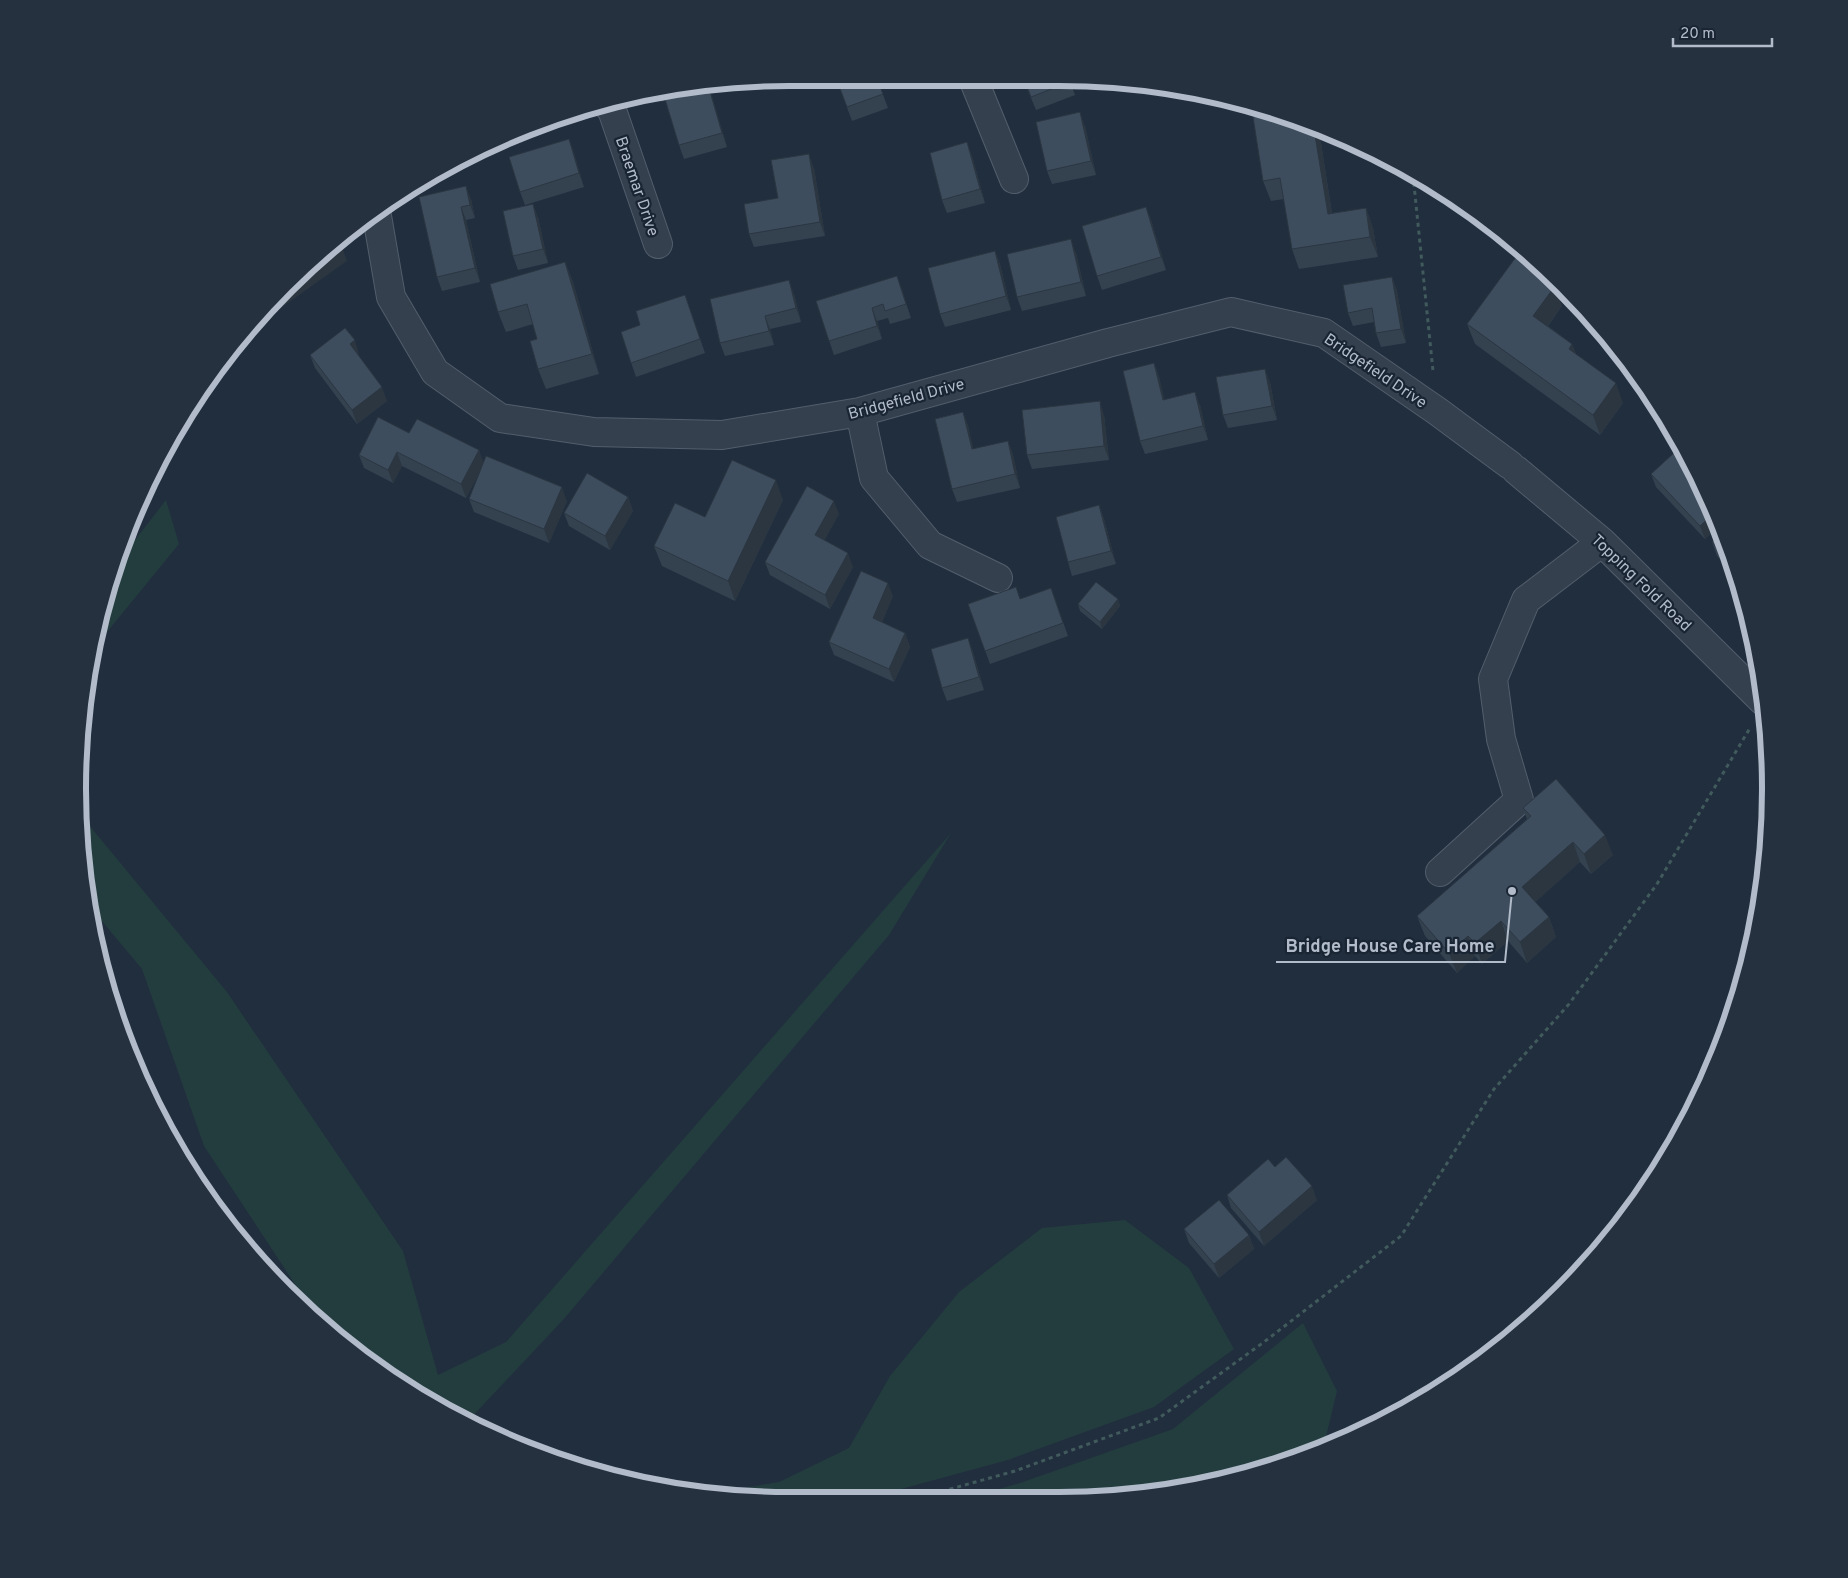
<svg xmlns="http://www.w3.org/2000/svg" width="1848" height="1578" viewBox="0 0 1848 1578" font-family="Overpass,sans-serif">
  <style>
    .green { fill: #233d3f }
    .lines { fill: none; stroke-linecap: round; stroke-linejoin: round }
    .street-casing { stroke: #535e6c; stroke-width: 30 }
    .path { stroke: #415a5c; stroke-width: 3; stroke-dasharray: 4 4; stroke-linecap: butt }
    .street { stroke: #35404e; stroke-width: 28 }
    .wall { fill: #344250 }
    .shaded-wall { fill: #2b3641 }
    .building { fill: #3d4d5d; stroke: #2b3641 }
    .labels { text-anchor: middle; stroke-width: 4.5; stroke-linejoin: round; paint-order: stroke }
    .street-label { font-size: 16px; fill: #b1bbc9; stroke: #1a2533 }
    .rim { fill: none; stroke: #b1bbc9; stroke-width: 6 }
    .leader { fill: none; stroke: #b1bbc9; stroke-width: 2 }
    .callout-dot { fill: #b1bbc9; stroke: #1a2533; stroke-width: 2 }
    .callout-label { font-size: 18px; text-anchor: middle; font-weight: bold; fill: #b1bbc9; stroke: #1a2533; stroke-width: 4.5; stroke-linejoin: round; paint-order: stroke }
  </style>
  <rect width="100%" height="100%" fill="#212e3e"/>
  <path class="green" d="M166 500 179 544 98 643 121 558Z
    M84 819 227 992 403 1251 438 1375 506 1342 951 833 889 935 563 1320 468 1421 433 1405 308 1309V1304L204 1146 142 969 90 907 84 882Z
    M1125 1220 1189 1268 1234 1349 1154 1407 1008 1460 890 1492 877 1500 742 1499 712 1493 779 1482 849 1448 890 1376 959 1292 1042 1228Z
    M1303 1323 1337 1391 1323 1449 1198 1487 1059 1500H960L1020 1483 1173 1429Z"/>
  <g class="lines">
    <g class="street-casing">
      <path id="street" d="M974 81 1014 179
        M604 102 612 110 658 244
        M377 216 391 297 435 372 500 418 594 432 722 435 860 412 1108 343 1231 312 1324 333 1437 411 1510 465
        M860 412 874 478 930 545 998 578
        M1516 470 1602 542 1762 700
        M1440 872 1519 800 1501 739 1493 679 1526 600 1602 542"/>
    </g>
    <path class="path" d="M1413 175 1433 371
      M911 1500 1015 1471 1159 1418 1264 1342 1401 1236 1494 1089 1569 1004 1657 884 1750 728"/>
    <use href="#street" class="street"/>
  </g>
  <path class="wall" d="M836 78 877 79 888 108 852 121Z
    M1024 81 1070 82 1075 95 1036 110Z
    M709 88 713 100 727 147 684 159 679 145 665 100 662 102 659 95Z
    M1085 126 1096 175 1052 184 1047 171Z
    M1319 130 1332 213 1366 208 1373 228 1378 257 1299 269 1292 249 1284 199 1271 201 1263 181Z
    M569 139 584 187 525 205 520 192Z
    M972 156 985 203 947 213 942 200Z
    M814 168 825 236 754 247 749 234 778 198Z
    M419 197 471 199 475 218 466 220 480 282 442 291 437 277Z
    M1146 207 1151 220 1166 270 1102 290 1097 276Z
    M538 217 548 263 518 270 513 256Z
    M995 251 1000 264 1011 310 945 327 940 314Z
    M1076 253 1086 296 1022 311 1017 297Z
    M565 262 573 282 599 374 546 389 538 369 537 339 533 324 506 332 498 312Z
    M1392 277 1397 291 1406 343 1381 347 1376 333 1374 322 1353 326 1348 313Z
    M902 290 911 318 890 324 888 318 877 321 882 339 834 355 816 301Z
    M794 294 801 322 770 329 774 345 725 356 720 343Z
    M685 295 705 353 636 377 621 332 640 325Z
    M1562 306 1548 326 1572 344 1576 354 1623 403 1600 435 1475 344 1467 324Z
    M359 354 358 355 387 401 357 424 315 368 310 355Z
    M1154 363 1159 377 1164 399 1200 405 1208 440 1145 454 1140 441Z
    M1270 382 1277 420 1228 428 1223 415Z
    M963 412 968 426 973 449 1008 441 1013 455 1020 488 957 502 952 489Z
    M1104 415 1109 460 1032 469 1027 455Z
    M409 433 479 450 483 463 567 501 549 543 474 512 469 499 482 467 466 498 402 466 393 483 364 468 359 455Z
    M1651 474 1716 517 1719 526 1705 539 1656 487Z
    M628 497 633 511 610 550 569 526 564 513Z
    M783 500 735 601 662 566 654 546 705 517Z
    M1099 505 1104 519 1116 564 1072 576 1068 562Z
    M839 514 824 540 853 567 830 609 770 575 765 562Z
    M1722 534 1734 575 1717 556 1712 542Z
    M1051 588 1068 636 990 664 968 604 1021 599Z
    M893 596 882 622 905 633 910 647 894 682 834 655 829 642Z
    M1118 599 1120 606 1102 629 1080 611 1078 604Z
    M968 638 973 652 984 690 947 701 942 688Z
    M1523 808 1613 855 1591 874 1580 862 1535 902 1549 917 1556 937 1527 963 1508 941 1482 964 1475 956 1457 973 1425 936 1417 916 1527 819Z
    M1275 1167 1317 1200 1264 1246 1231 1208 1227 1195Z
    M1184 1229 1249 1235 1254 1249 1219 1278 1189 1243Z"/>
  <path class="shaded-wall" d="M709 88 713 100 727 147 722 133Z
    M1080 112 1085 126 1096 175 1091 161Z
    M1314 129 1319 130 1335 234 1328 214Z
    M569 139 574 152 584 187 579 173Z
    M967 142 972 156 985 203 980 189Z
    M809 154 814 168 825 236 820 222Z
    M466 186 471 199 475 218 470 205Z
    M533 204 538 217 548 263 543 249Z
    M461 207 466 220 480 282 475 268Z
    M1146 207 1151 220 1166 270 1161 257Z
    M1366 208 1373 228 1378 257 1370 237Z
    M1071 239 1076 253 1086 296 1081 282Z
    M342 247 347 261 278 310 276 304 299 278Z
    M995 251 1000 264 1011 310 1006 296Z
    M565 262 573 282 599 374 592 354Z
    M897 276 902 290 911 318 906 304Z
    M1392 277 1397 291 1406 343 1401 329Z
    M789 280 794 294 801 322 796 308Z
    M1555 286 1562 306 1540 336 1533 316Z
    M872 308 877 321 882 339 877 326Z
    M765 316 770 329 774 345 769 331Z
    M355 340 359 354 355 358 350 344Z
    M1572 344 1580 364 1569 349Z
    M1154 363 1159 377 1168 413 1163 400Z
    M1265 369 1270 382 1277 420 1272 406Z
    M1616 383 1623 403 1600 435 1593 415Z
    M382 387 387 401 357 424 352 410Z
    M1195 392 1200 405 1208 440 1203 426Z
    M1100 401 1104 415 1109 460 1104 446Z
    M963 412 968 426 977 463 972 449Z
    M1008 441 1013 455 1020 488 1015 474Z
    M479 450 484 464 466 498 461 484Z
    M397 452 402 466 393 483 388 470Z
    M776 480 783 500 735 601 728 581Z
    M562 487 567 501 549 543 544 529Z
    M628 497 633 511 610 550 605 536Z
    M834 501 839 514 820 549 815 535Z
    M1099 505 1104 519 1116 564 1111 551Z
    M1714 513 1719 526 1705 539 1700 526Z
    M848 553 853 567 830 609 825 595Z
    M888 583 893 596 878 632 873 618Z
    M1118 599 1120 606 1102 629 1100 622Z
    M905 633 910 647 894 682 889 669Z
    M968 638 973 652 984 690 979 677Z
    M1605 835 1613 855 1591 874 1584 854Z
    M1573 842 1580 862 1530 907 1522 887Z
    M1549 917 1556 937 1527 963 1520 942Z
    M1501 921 1508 941 1482 964 1475 943Z
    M1468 936 1475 956 1457 973 1449 953Z
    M1312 1186 1317 1200 1264 1246 1259 1232Z
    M1249 1235 1254 1249 1219 1278 1214 1264Z"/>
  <path class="building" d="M836 78 877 79 883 94 847 107Z
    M1025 81 1069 82 1031 97Z
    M709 88 722 133 679 145 665 99 699 89Z
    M1080 112 1091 161 1047 171 1036 122Z
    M1275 114 1314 129 1328 214 1366 208 1370 237 1292 249 1280 178 1263 181 1253 117Z
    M569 139 579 173 520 192 509 157Z
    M967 142 980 189 942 200 930 153Z
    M809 154 820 222 749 234 744 204 778 198 771 160Z
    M466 186 470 205 461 207 475 268 437 277 419 197Z
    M533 204 543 249 513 256 503 211Z
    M1146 207 1161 257 1097 276 1082 226Z
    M1071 239 1081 282 1017 297 1007 254Z
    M338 242 342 247 299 278 320 254Z
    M995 251 1006 296 940 314 928 268Z
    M1516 257 1555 286 1533 316 1572 344 1569 349 1616 383 1593 415 1467 324Z
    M565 262 592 354 538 369 530 341 537 339 527 304 498 312 490 284Z
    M897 276 906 304 885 311 883 304 872 308 877 326 829 341 816 301Z
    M1392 277 1401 329 1376 333 1372 308 1348 313 1343 285Z
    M789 280 796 308 765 316 769 331 720 343 710 299Z
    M685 295 700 339 631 363 621 332 640 325 636 311Z
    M345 328 355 340 350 344 382 387 352 410 310 355Z
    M1154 363 1163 400 1195 392 1203 426 1140 441 1123 371Z
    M1265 369 1272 406 1223 415 1216 377Z
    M1100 401 1104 446 1027 455 1022 410Z
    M963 412 972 449 1008 441 1015 474 952 489 935 419Z
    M378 417 409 433 417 419 479 450 461 484 397 452 388 470 359 455Z
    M1675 452 1695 473 1714 513 1700 526 1651 474Z
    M486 456 562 487 544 529 469 499Z
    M732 460 776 480 728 581 654 546 675 503 705 517Z
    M587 473 628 497 605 536 564 513Z
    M807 486 834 501 815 535 848 553 825 595 765 562Z
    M1099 505 1111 551 1068 562 1056 517Z
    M1722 534 1730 563 1712 542Z
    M861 571 888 583 873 618 905 633 889 669 829 642Z
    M1096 582 1118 599 1100 622 1078 604Z
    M1016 587 1020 599 1051 588 1063 623 985 651 968 604Z
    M968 638 979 677 942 688 931 649Z
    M1556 779 1605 835 1584 854 1573 842 1522 887 1549 917 1520 942 1501 921 1475 943 1468 936 1449 953 1417 916 1531 816 1523 808Z
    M1286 1157 1312 1186 1259 1232 1227 1195 1268 1159 1275 1167Z
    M1219 1200 1249 1235 1214 1264 1184 1229Z"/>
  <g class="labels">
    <g class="street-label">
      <text transform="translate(638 186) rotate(71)" y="6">Braemar Drive</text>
      <text transform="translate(1376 370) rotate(34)" y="6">Bridgefield Drive</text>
      <text transform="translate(906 398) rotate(-15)" y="6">Bridgefield Drive</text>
      <text transform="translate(1642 582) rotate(44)" y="6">Topping Fold Road</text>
    </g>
  </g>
  <path d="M0 0H1848V1578H0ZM789 86H1059A703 703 0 0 1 1762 789V789A703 703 0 0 1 1059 1492H789A703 703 0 0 1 86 789V789A703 703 0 0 1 789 86Z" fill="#26313f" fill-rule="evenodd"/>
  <path class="rim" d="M789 86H1059A703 703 0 0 1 1762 789V789A703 703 0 0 1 1059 1492H789A703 703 0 0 1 86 789V789A703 703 0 0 1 789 86Z"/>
  <path class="leader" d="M1512 891L1505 962H1276"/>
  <circle class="callout-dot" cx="1512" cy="891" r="5"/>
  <g class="callout-label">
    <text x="1390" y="952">Bridge House Care Home</text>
  </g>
  <path d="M1673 38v8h99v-8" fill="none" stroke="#b1bbc9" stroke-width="2.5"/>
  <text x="1680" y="38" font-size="15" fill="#b1bbc9" stroke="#1a2533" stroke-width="4" paint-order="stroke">20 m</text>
</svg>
